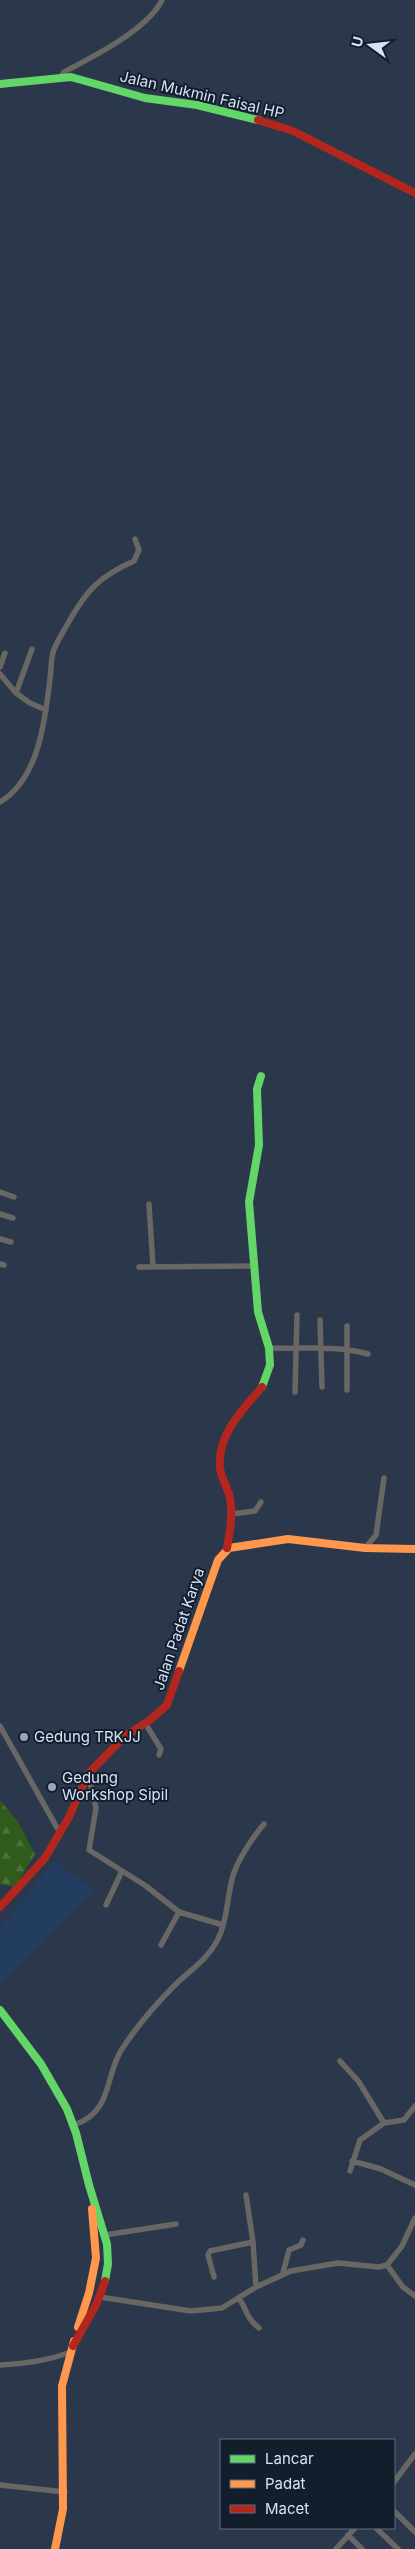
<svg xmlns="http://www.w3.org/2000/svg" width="415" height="2549" viewBox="0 0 415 2549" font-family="Inter,sans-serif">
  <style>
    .built { fill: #233d61 }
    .forest { fill: url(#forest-firs) }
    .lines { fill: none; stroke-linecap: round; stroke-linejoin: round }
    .street { stroke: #696764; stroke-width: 5.5 }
    .fast { stroke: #63d668; stroke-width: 8 }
    .slow { stroke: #ff974d; stroke-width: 8 }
    .jam { stroke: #b3261e; stroke-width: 8 }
    .poi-dot { fill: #99a7bb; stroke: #131e2d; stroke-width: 2 }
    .labels { text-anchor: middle; stroke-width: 4; stroke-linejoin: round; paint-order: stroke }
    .street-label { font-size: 15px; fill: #d4e3f8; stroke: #131e2d }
    .poi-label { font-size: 15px; fill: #d4e3f8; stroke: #131e2d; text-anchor: start }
  </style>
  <defs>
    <pattern id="forest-firs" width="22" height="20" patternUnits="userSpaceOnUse" patternTransform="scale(1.25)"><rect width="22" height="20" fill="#2f5b1b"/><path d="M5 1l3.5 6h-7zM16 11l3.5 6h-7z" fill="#4c723d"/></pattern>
  </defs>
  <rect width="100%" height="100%" fill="#2b384b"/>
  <path class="built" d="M56 1860 94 1891 0 1984V1928Z"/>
  <path class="forest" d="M0 1800 18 1822 35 1854 15 1887 0 1884Z"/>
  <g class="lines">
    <path class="street" d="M60 78 64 72C93 57 148 29 162 0
      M32 649 16 693 30 703 46 710
      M0 667 5 653
      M0 674 16 693
      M0 802C39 779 45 720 50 679 51 670 51 661 53 652 56 643 62 634 67 625 86 591 98 577 134 561L139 550 135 539
      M0 1192 14 1197
      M149 1204 153 1267
      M0 1214 13 1218
      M0 1239 11 1242
      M0 1264 4 1265
      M139 1267 254 1266
      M320 1320 322 1387
      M269 1348C301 1349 337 1345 368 1354
      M347 1390V1326
      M295 1392 297 1315
      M232 1514 255 1511 261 1502
      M365 1548 376 1535 384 1478
      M145 1723 161 1749 159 1755
      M0 1726 60 1833
      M88 1774 96 1808 89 1850 146 1886 179 1912 223 1925
      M106 1905 122 1871
      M161 1945 179 1912
      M340 2061 359 2082 384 2123
      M74 2125C114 2111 104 2076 122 2049 137 2026 156 2004 175 1985 190 1970 207 1960 217 1941 227 1922 227 1900 232 1879 236 1862 253 1837 264 1824
      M352 2161 381 2169 415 2185
      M350 2171 360 2140 384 2123 404 2120 415 2106
      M246 2195 253 2242 256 2287
      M105 2235 176 2224
      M387 2265 403 2287 415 2296
      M283 2273 289 2250 301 2245 303 2240
      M214 2277 208 2255 210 2251 253 2242
      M100 2297 191 2311 222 2308 256 2287 291 2271 338 2263 379 2267 387 2265 402 2246 415 2218
      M239 2298C248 2312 245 2316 259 2328
      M0 2365C25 2364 47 2361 71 2352
      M394 2482 415 2454
      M0 2485 65 2492
      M394 2511 415 2532
      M376 2528 398 2549
      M348 2535 362 2549
      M336 2549 355 2528"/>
    <path class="fast" d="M0 84 71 77 145 98 197 105 258 120
      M261 1076 257 1089 259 1145 249 1202 258 1312 269 1348 270 1365 262 1387
      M0 2010 41 2064 67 2109 76 2133 89 2185 107 2244 108 2264 105 2281"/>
    <path class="slow" d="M179 1671 218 1560 229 1548 288 1539 365 1548 415 1549
      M78 2327 89 2293 96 2258 92 2209
      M55 2549 63 2509 62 2386 74 2341"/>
    <path class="jam" d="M258 120 293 131 415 193
      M227 1548C230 1531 233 1515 230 1498 228 1488 221 1478 220 1468 217 1435 242 1410 262 1387
      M0 1907 45 1858 69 1817 88 1774 125 1736 150 1720 167 1705 179 1671
      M73 2346 97 2303 105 2281"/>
  </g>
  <g class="poi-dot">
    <circle cx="24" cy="1737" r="5"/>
    <circle cx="52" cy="1787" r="5"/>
  </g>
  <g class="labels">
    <g class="street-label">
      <text transform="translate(202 95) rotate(13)" y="5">Jalan Mukmin Faisal HP</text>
      <text transform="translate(179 1629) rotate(-71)" y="5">Jalan Padat Karya</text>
    </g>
    <g class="poi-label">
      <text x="34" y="1742">Gedung TRKJJ</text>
      <text x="62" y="1783">Gedung<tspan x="62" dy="17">Workshop Sipil</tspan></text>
    </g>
  </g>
  <rect x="220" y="2439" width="175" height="90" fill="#131e2d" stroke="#606d7e"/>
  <rect x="230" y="2455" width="25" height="8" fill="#63d668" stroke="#606d7e"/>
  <text x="265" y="2464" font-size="15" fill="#d4e3f8">Lancar</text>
  <rect x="230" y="2480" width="25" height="8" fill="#ff974d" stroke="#606d7e"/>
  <text x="265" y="2489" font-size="15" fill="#d4e3f8">Padat</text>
  <rect x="230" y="2505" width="25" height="8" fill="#b3261e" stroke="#606d7e"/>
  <text x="265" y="2514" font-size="15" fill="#d4e3f8">Macet</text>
  <g transform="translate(370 45) rotate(285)" stroke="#131e2d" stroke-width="4" paint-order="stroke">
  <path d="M0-4L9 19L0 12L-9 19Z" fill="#d4e3f8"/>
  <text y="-8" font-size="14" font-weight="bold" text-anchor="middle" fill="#d4e3f8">U</text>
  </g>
</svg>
